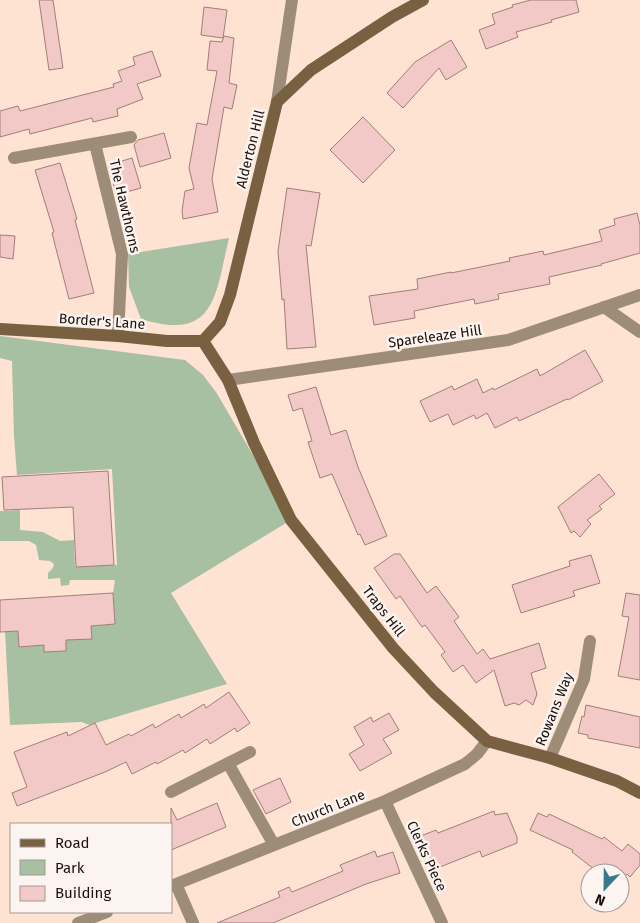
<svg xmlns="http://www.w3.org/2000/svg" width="640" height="923" viewBox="0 0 640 923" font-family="'Fira Sans',sans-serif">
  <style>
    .green { fill: #a7c0a2 }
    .building { fill: #f2c9c7; stroke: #a27d7b }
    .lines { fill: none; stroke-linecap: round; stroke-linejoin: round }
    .street { stroke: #9d8c77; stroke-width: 12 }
    .secondary { stroke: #786040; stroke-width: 12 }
    .labels { text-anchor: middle; stroke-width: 5; stroke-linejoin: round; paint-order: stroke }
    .street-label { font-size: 14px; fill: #1b1009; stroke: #fbf4f0 }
  </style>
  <rect width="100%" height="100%" fill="#fee2d2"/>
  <path class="green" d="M229 238C215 296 216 342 141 319L129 287 128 254Z
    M0 336 185 360 203 375 216 392 291 520 171 593 227 684 89 725 82 722 10 725 5 632 18 631 19 647 44 645 45 652 66 651V640L91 626 115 624 113 593 115 580H70L69 585 61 586 60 578 48 579V573L53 568 54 564 50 561 39 560 36 545 29 541H0V511L20 510V530L43 532 60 541 74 540 75 567 117 565 112 469 17 475 14 436 12 361 0 358Z"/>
  <path class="building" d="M39 0H53L63 68 49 70Z
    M531 0H576L579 12 551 20 552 22 516 32 518 37 486 49 479 30 495 24 492 14 513 7 512 5Z
    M204 7 227 10 223 38 201 35Z
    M224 36 234 38 229 83 237 85 232 109 224 107 212 179 218 212 183 219 182 211 185 191 194 189 189 168 197 123 207 125 217 71 207 70 210 41 222 42Z
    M451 40 467 67 446 80 439 68 403 108 387 93 415 62Z
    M152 51 161 76 137 84 143 99 117 109 118 116 93 122 92 118 30 134 29 129 0 137V111L18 106 20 111 114 87 113 84 122 81 118 71 135 65 133 57Z
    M363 117 395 150 363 183 330 150Z
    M164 133 171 158 140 167 134 145 138 140Z
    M132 158 141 188 116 195 109 165Z
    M60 163 77 219 75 220 94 293 69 299 52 233 54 232 35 170Z
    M287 188 320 193 311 246 306 245 316 347 287 349 284 299 282 300 278 251Z
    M637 213 640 225V253L601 264 602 265 549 277 550 284 498 294 499 299 475 304 474 299 414 311 415 318 374 325 369 296 418 289 417 279 451 272V273L510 261 509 258 543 251 544 255 602 241 599 230 615 225 614 219Z
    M0 235 15 236 13 259 0 257Z
    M585 350 603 381 568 400 567 399 519 421 517 417 495 428 487 413 476 419 474 415 453 425 448 414 430 422 420 401 452 386 454 390 477 379 483 393 493 388 494 390 537 369 540 376Z
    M316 387 331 435 346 430 358 467 387 536 365 545 360 534 358 535 332 474 320 478 308 442 312 441 302 408 293 411 288 395Z
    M108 471 114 565 76 567 73 507 4 510 2 477Z
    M599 474 615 494 599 506 602 509 587 520 591 524 580 537 574 531 571 533 558 507Z
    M394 554H400L427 593 436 586 459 617 454 621 477 654 483 649 490 659 539 643 546 668 531 673 537 694 533 705 526 700 519 705 514 703 505 706 494 670 476 683 463 665 453 672 441 655 445 652 425 625 422 627 400 596 396 599 374 568Z
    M591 555 600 583 573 591 575 596 521 613 512 585 570 566 569 561Z
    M113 593 115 624 91 626 92 639 66 640V651L44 652V645L19 647 18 631 0 632V600Z
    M626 593 640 595V680L618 676 629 617 622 616Z
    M229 692 250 723 237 732 235 728 210 744 207 739 185 753 183 750 157 764 156 762 132 774 126 762 105 772 17 806 12 793 27 787 14 752 67 732 68 736 95 723 106 745 129 734 131 736 153 724 155 728 179 714 181 718 204 704 206 708Z
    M586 705 640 717V748L588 738V735L578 733 582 716 584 717Z
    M389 713 399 730 383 739 392 753 360 771 349 754 364 745 354 727 371 717 373 722Z
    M280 778 291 802 266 814 253 790Z
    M217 803 226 827 171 850V808L177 820Z
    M494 811 495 815 507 813 517 837V843L482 857 480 851 435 869 421 836 436 830 438 833Z
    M538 813 547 817 549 814 602 839 604 837 622 851 628 844 640 854V865L630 877 627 874 622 880 620 878V873H599L572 852 573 850 530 830Z
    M375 851 377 857 393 852 400 873 366 884 273 923H217L280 897 278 892 289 887 292 892 343 871 340 865Z"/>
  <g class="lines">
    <path class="street" d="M277 102 292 0
      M95 144 122 254 118 336
      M14 158 131 137
      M604 307 640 332
      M228 380 508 340 640 295
      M550 758 584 679 590 641
      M228 763 274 845
      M171 792 250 752
      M385 801 442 923
      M176 884 193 923
      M171 886 385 801 465 764 477 754 487 741
      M78 923 107 912"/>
    <path class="secondary" d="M0 329 118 336 167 341H203
      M203 341 228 380 254 443 291 520 393 648 434 692 487 741 550 758 617 781 640 793
      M203 341 220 322 230 295 277 102 311 70 392 17 423 0"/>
  </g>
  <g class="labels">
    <g class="street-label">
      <text transform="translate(250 149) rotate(-76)" y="5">Alderton Hill</text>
      <text transform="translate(125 206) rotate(77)" y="5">The Hawthorns</text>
      <text transform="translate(102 321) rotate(4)" y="5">Border's Lane</text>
      <text transform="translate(435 336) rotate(-8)" y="5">Spareleaze Hill</text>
      <text transform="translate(384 611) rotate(52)" y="5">Traps Hill</text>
      <text transform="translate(554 709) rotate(-68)" y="5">Rowans Way</text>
      <text transform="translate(328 808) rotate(-22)" y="5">Church Lane</text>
      <text transform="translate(427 856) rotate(65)" y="5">Clerks Piece</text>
    </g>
  </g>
  <rect x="10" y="823" width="162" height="90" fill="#fbf4f0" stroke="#a19994"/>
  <rect x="20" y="839" width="25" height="8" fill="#786040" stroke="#a19994"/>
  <text x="55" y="848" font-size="15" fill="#1b1009">Road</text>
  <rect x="20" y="860" width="25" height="15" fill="#a7c0a2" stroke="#a19994"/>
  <text x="55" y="873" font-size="15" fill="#1b1009">Park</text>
  <rect x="20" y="886" width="25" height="15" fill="#f2c9c7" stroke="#a19994"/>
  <text x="55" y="898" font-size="15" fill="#1b1009">Building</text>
  <g transform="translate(605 888) rotate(202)"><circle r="24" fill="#fbf4f0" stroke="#a19994"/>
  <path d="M0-4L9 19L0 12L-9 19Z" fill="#367a89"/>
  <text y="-8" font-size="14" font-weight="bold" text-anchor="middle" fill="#1b1009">N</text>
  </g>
</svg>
